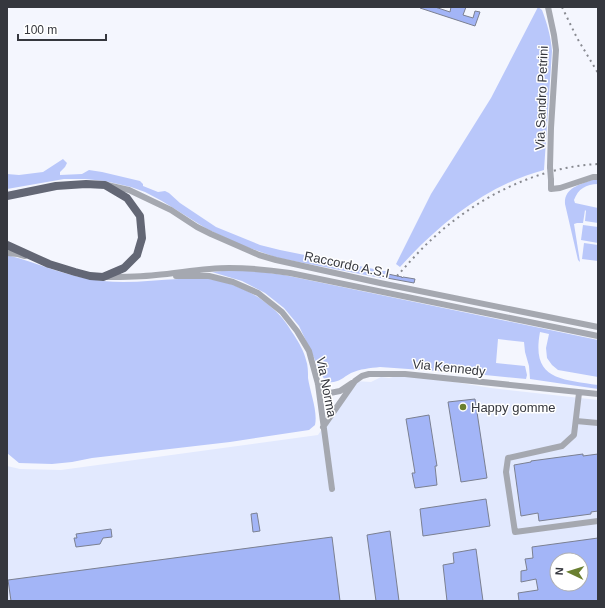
<svg xmlns="http://www.w3.org/2000/svg" width="605" height="608" viewBox="0 0 605 608" font-family="Helvetica,sans-serif">
  <style>
    .built { fill: #e2e9fe; fill-rule: evenodd }
    .green { fill: #b9c7fa }
    .building { fill: #a3b5f7; stroke: #7b8091; fill-rule: evenodd }
    .lines { fill: none; stroke-linecap: round; stroke-linejoin: round }
    .minor { stroke: #a5a8b0; stroke-width: 6 }
    .major { stroke: #636775; stroke-width: 8 }
    .rail { stroke: #888a91; stroke-width: 2; stroke-dasharray: 2 4; stroke-linecap: butt }
    .minor-bridge { stroke: #a5a8b0; stroke-width: 6 }
    .poi-dot { fill: #6a7f30; stroke: #fff; stroke-width: 1.5 }
    .labels { text-anchor: middle; stroke-width: 3; stroke-linejoin: round; paint-order: stroke }
    .street-label { font-size: 13px; fill: #35373e; stroke: #fff }
    .poi-label { font-size: 13px; fill: #35373e; stroke: #fff; text-anchor: start }
  </style>
  <rect width="100%" height="100%" fill="#f4f6fe"/>
  <path class="built" d="M405 374 491 388 598 400V601H7V466L20 469 61 470 318 435 355 381 371 382 381 377 389 378ZM557 560H581V584H557Z"/>
  <path class="green" d="M538 7 542 10C547 23 551 37 552 51L544 170C487 185 439 224 400 267L396 264 431 194 491 98Z
    M63 159 67 163 65 167 60 172V175L82 174 89 170 102 172 140 181 143 184V186L158 192 165 191 169 193 180 203 216 227 260 245 280 250 384 271H388L386 279 278 258 241 245 207 229 162 201 145 192 131 187 105 181 85 179H64L7 189V174L19 175 43 172Z
    M592 180H598V184C586 184 578 189 574 200L575 203 598 208V223L585 221 586 211 585 210 583 223H577L574 224 580 262 578 260 565 204C564 188 579 185 592 180Z
    M583 225 598 227V243L581 240Z
    M584 243 598 245V261L582 259Z
    M7 255C39 263 69 278 103 281 128 284 154 280 179 279 186 278 193 277 200 278 232 280 267 297 286 323 289 327 291 331 294 335 299 343 304 351 306 360 308 365 308 372 308 378 310 392 318 412 315 425L309 430 230 442 92 458 72 462 52 464 19 463 7 453Z
    M232 270 262 272 284 275 598 340V377L558 370 552 365 547 358 546 348 549 334 540 332C531 380 561 379 598 385V389L530 379 529 366 525 352 524 342 498 339 496 363 525 366 527 375 526 379 465 373 380 367C370 368 360 369 351 373 342 378 339 383 328 382L324 379 299 326 284 308 265 293 242 281 212 272Z"/>
  <path class="building" d="M421 7H435L450 12 451 7H466L463 15 473 18 475 11 480 12 475 26 420 8Z
    M388 274 402 277V278L403 277 415 279 414 283 387 278Z
    M475 399 487 478 461 482 448 402Z
    M429 415 437 466H435L437 485 415 488 412 473H415L406 419Z
    M583 454V456L598 454V511L591 512V514L539 521 538 513 521 516 514 465 531 462V461Z
    M486 499 490 526 423 536 420 509Z
    M257 513 260 531 253 532 251 514Z
    M111 529 112 537 103 538 100 544 76 547 74 538H77L76 534Z
    M390 531 399 601H376L367 535Z
    M332 537 340 601H11L8 580Z
    M598 538V601H519L518 593 538 590 536 579 521 582V571L527 570 525 559 533 558 532 547ZM557 560H581V584H557Z
    M476 549 483 601H447L443 565 454 563 453 553Z"/>
  <g class="lines">
    <path class="minor" d="M548 7 554 35 556 50 551 128 550 167
      M551 180V189L560 188 593 177H598
      M107 185 129 190 171 210 197 227 211 234 259 255 276 260 380 283 598 327
      M7 253 18 254 25 256
      M176 276H209L233 282 258 293 282 312 297 331 309 351 318 384 332 489
      M104 277C122 277 139 277 156 275 180 273 204 268 229 268 249 268 270 270 290 273L598 336
      M318 384 330 393 340 391 352 383
      M579 393 574 435 562 446 508 458 506 472 515 532 598 521
      M576 421 598 423
      M323 427 355 381 362 376 369 374H405L598 394"/>
    <path class="major" d="M7 196 56 186 86 184 105 185 127 198 140 216 142 238 137 255 124 268 103 277 90 276 75 272 49 264 7 245"/>
    <path class="rail" d="M562 7 577 38 598 73
      M397 276C408 264 419 251 431 240 476 198 536 167 598 164"/>
    <path class="minor-bridge" d="M550 167 551 180"/>
  </g>
  <circle class="poi-dot" cx="463" cy="407" r="4"/>
  <g class="labels">
    <g class="street-label">
      <text transform="translate(541 98) rotate(-88)" y="5">Via Sandro Petrini</text>
      <text transform="translate(347 264) rotate(12)" y="5">Raccordo A.S.I</text>
      <text transform="translate(449 367) rotate(6)" y="5">Via Kennedy</text>
      <text transform="translate(327 387) rotate(79)" y="5">Via Norma</text>
    </g>
    <g class="poi-label">
      <text x="471" y="412">Happy gomme</text>
    </g>
  </g>
  <rect width="605" height="608" fill="none" stroke="#35373e" stroke-width="16"/>
  <g transform="translate(569 572) rotate(274)"><circle r="19" fill="#ffffff" stroke="#aeafb2"/>
  <path d="M0-3L7 15L0 10L-7 15Z" fill="#6a7f30"/>
  <text y="-6" font-size="11" font-weight="bold" text-anchor="middle" fill="#35373e">N</text>
  </g>
  <path d="M18 34v6h88v-6" fill="none" stroke="#35373e" stroke-width="2"/>
  <text x="24" y="34" font-size="12" fill="#35373e" stroke="#ffffff" stroke-width="3" paint-order="stroke">100 m</text>
</svg>
